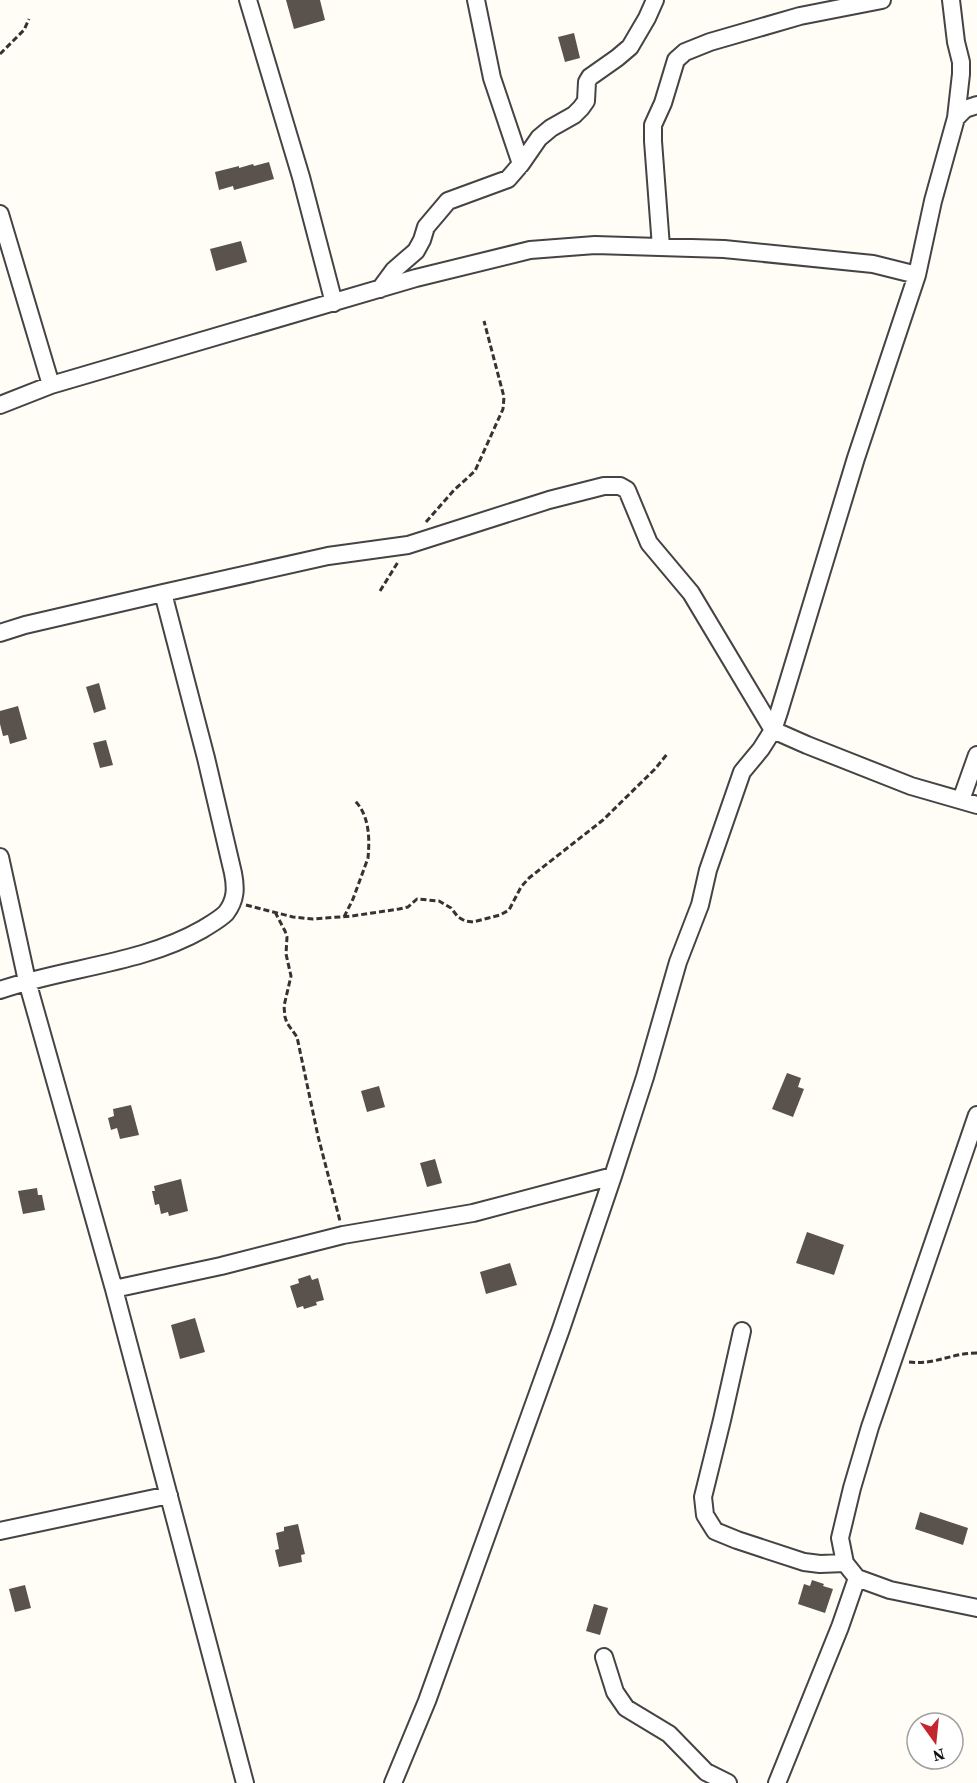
<svg xmlns="http://www.w3.org/2000/svg" width="977" height="1783" viewBox="0 0 977 1783" font-family="'Source Serif 4',serif">
  <style>
    .building { fill: #5a524d }
    .lines { fill: none; stroke-linecap: round; stroke-linejoin: round }
    .minor-casing { stroke: #444; stroke-width: 20 }
    .path { stroke: #333; stroke-width: 3; stroke-dasharray: 6 3; stroke-linecap: butt }
    .minor { stroke: #fff; stroke-width: 16 }
  </style>
  <rect width="100%" height="100%" fill="#fffdf5"/>
  <path class="building" d="M286 0H320L325 20 294 29Z
    M574 33 580 58 565 62 558 37Z
    M269 162 274 179 234 190 233 186 219 190 215 172 239 166V168L253 164 254 166Z
    M241 241 247 262 216 271 210 249Z
    M99 683 106 709 94 713 86 687Z
    M18 706 27 739 10 744 8 735 3 736 0 724V711Z
    M106 740 113 765 100 768 93 743Z
    M787 1073 801 1078 798 1087 804 1089 793 1117 772 1109Z
    M379 1086 385 1107 367 1112 361 1091Z
    M131 1105 139 1135 120 1139 117 1128 111 1130 108 1118 114 1116 113 1109Z
    M435 1159 442 1183 427 1187 420 1163Z
    M181 1179 188 1211 169 1216 168 1212 161 1214 159 1204 155 1205 152 1191H155L154 1186Z
    M37 1188 38 1195H42L45 1210 23 1214 18 1191Z
    M807 1232 844 1245 834 1275 796 1263Z
    M510 1263 517 1285 486 1294 480 1272Z
    M310 1275 312 1280 318 1278 324 1300 316 1302 317 1305 304 1309 303 1306 297 1308 290 1286 299 1283 298 1279Z
    M195 1318 205 1352 180 1359 171 1325Z
    M920 1512 968 1528 963 1545 915 1529Z
    M298 1524 305 1554 301 1555 302 1562 279 1567 275 1550 279 1549 276 1533 284 1531V1527Z
    M812 1580 824 1584 823 1586 833 1589 825 1613 798 1604 804 1584 810 1586Z
    M25 1585 31 1608 15 1612 9 1589Z
    M594 1604 608 1608 600 1635 586 1631Z"/>
  <g class="lines">
    <g class="minor-casing">
      <path id="minor" d="M248 0 301 177 334 303
        M476 0 492 78 521 164
        M951 0 956 42 961 62V74L956 118
        M0 214 51 385
        M661 247 653 141V125L663 103 676 60 685 52 710 42 800 16 882 0
        M380 289 394 270 416 251 422 240 426 227 448 201 508 179 521 164 539 138 551 128 574 115 581 108 586 101 587 82 590 77 617 58 630 47 647 18 655 0
        M0 405 51 385 416 278 530 250 595 245 724 249 873 264 917 275
        M0 633 25 625 163 593 328 556 408 545 549 500 604 486H620L627 490 649 543 691 593 773 730 807 745 911 786 977 805
        M961 800 977 755
        M0 857 27 981 114 1289 245 1783
        M0 990C67 967 142 964 203 929 211 924 220 919 226 913 236 900 236 888 233 873L206 758 163 593
        M977 1115 870 1427 852 1488 840 1538 845 1563 857 1578 890 1590 977 1608
        M114 1289 221 1266 343 1235 473 1213 613 1176
        M742 1331 722 1420 703 1497 705 1515 715 1531 737 1540 804 1562 820 1564 845 1563
        M0 1531 169 1495
        M604 1657 615 1692 626 1708 669 1734 706 1772 728 1783
        M393 1783 427 1701 561 1329 613 1176 645 1077 678 962 700 905 708 870 742 772 761 749 773 730 779 712 856 458 917 275 933 201 956 118 965 109 977 105
        M777 1783 840 1627 857 1578"/>
    </g>
    <path class="path" d="M0 54 24 30 29 19
      M426 522 454 490 475 471 503 409 504 397 484 321
      M380 591 398 562
      M246 905 293 917 313 919 352 916 399 909 408 907 417 899 439 901 451 908 458 917 465 921 473 922 500 915 509 910 521 887 529 878 603 820 655 769 668 753
      M275 912 285 931 287 937 286 954 291 976 284 1006 285 1017 287 1023 297 1037 318 1136 340 1221
      M344 917 353 899 368 858C370 837 369 814 354 800
      M909 1362C936 1365 951 1353 977 1353"/>
    <use href="#minor" class="minor"/>
  </g>
  <g transform="translate(935 1741) rotate(165)"><circle r="28" fill="#ffffff" stroke="#a0a0a0" stroke-width="1.5"/>
  <path d="M0-4.5L10 22L0 15L-10 22Z" fill="#c4262e"/>
  <text y="-9" font-size="16" font-weight="bold" text-anchor="middle" fill="#111111">N</text>
  </g>
</svg>
